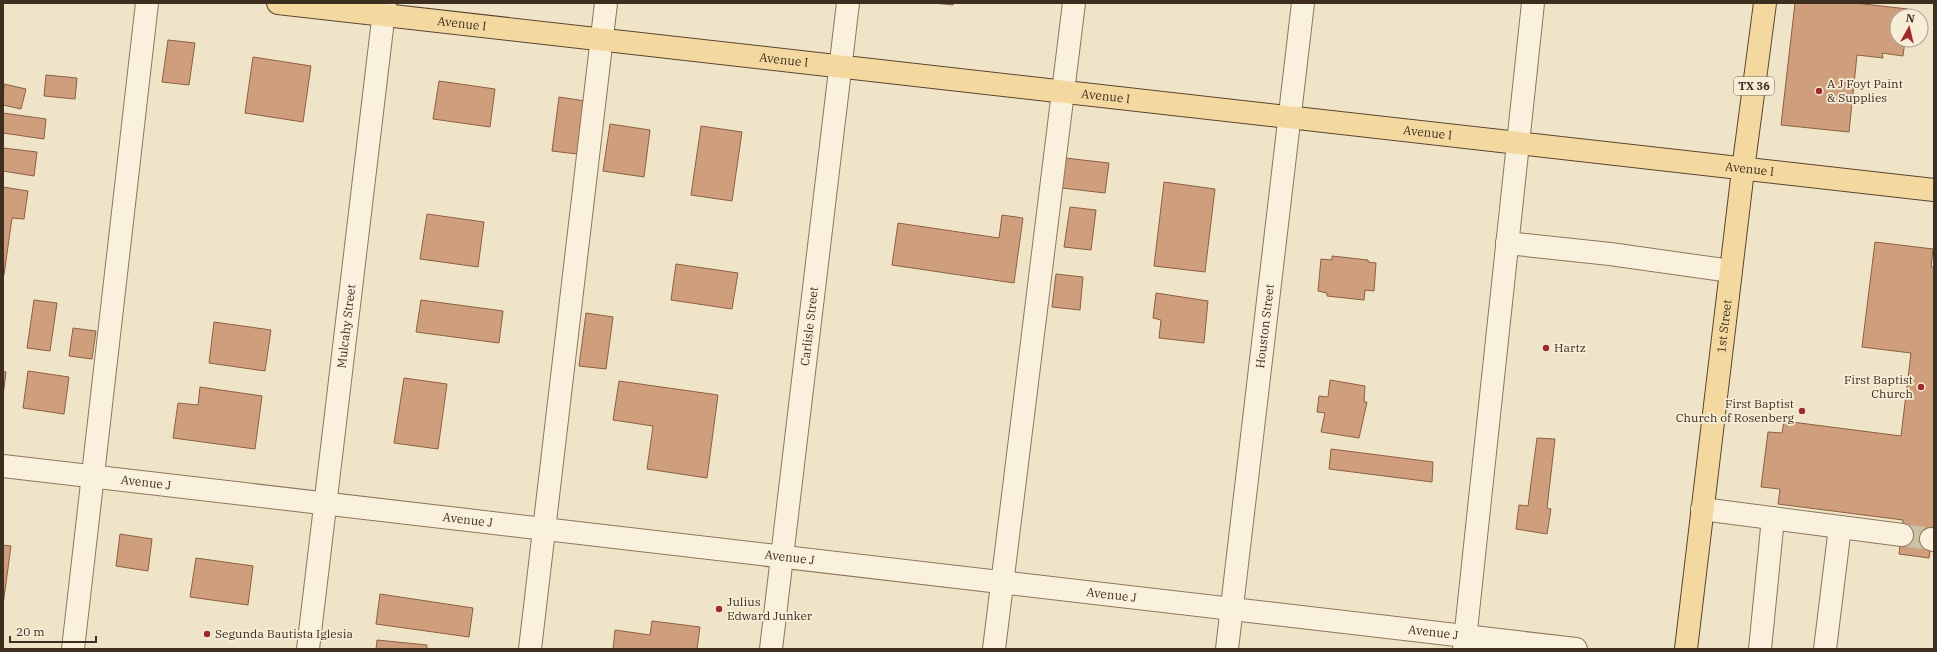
<svg xmlns="http://www.w3.org/2000/svg" width="1937" height="652" viewBox="0 0 1937 652" font-family="'IBM Plex Serif',serif">
  <style>
    .building { fill: #cf9f7d; stroke: #8d5f41 }
    .lines { fill: none; stroke-linecap: round; stroke-linejoin: round }
    .minor-tunnel { stroke: #ccc0a6; stroke-width: 22; stroke-dasharray: 22 11; stroke-linecap: butt }
    .minor-casing { stroke: #8d765c; stroke-width: 24 }
    .major-casing { stroke: #5b4430; stroke-width: 24 }
    .minor { stroke: #faf1dc; stroke-width: 22 }
    .major { stroke: #f3d9a0; stroke-width: 22 }
    .poi-dot { fill: #9e2a2b; stroke: #f7eed8; stroke-width: 1.5 }
    .labels { text-anchor: middle; stroke-width: 3.5; stroke-linejoin: round; paint-order: stroke }
    .shield { fill: #f7eed8; stroke: #756857; stroke-width: 1 }
    .shield-label { font-size: 11px; font-weight: bold; fill: #3d2e20 }
    .street-label { font-size: 12px; fill: #3d2e20; stroke: #f7eed8 }
    .poi-label { font-size: 12px; fill: #3d2e20; stroke: #f7eed8; text-anchor: start }
  </style>
  <rect width="100%" height="100%" fill="#f0e4c8"/>
  <path class="building" d="M934 3H953V5Z
    M1795 3H1855L1908 9V16H1897V40H1905L1903 56 1882 53 1883 58 1857 55 1849 132 1781 125Z
    M168 40 195 43 189 85 162 82Z
    M253 57 311 66 303 122 245 113Z
    M46 75 77 78 75 99 44 96Z
    M439 81 495 89 490 127 433 119Z
    M4 84 26 89 21 109 3 105Z
    M559 97 585 101 577 154 552 151Z
    M3 113 46 119 44 139 3 133Z
    M610 124 650 130 644 177 603 171Z
    M701 126 742 132 732 201 691 195Z
    M3 148 37 152 34 176 3 171Z
    M1065 158 1109 163 1105 193 1062 188Z
    M1164 182 1215 189 1205 272 1154 266Z
    M3 187 28 191 24 219 12 218 4 275H3Z
    M1070 207 1096 210 1091 250 1064 247Z
    M427 214 484 222 478 267 420 259Z
    M1002 215 1023 218 1014 283 892 265 898 223 999 238Z
    M1875 242 1933 249 1931 267H1934V523L1929 558 1899 554 1903 520 1778 504 1780 489 1761 487 1768 432 1782 433 1784 421 1901 436 1911 353 1862 347Z
    M1332 256 1368 260V262L1376 263 1374 291 1365 290 1364 300 1327 296V293L1318 291 1321 259 1332 260Z
    M676 264 738 273 732 309 671 300Z
    M1056 274 1083 277 1080 310 1052 307Z
    M1156 293 1208 301 1204 343 1159 338 1161 320 1153 318Z
    M34 300 57 303 50 351 27 348Z
    M421 300 503 311 499 343 416 332Z
    M586 313 613 317 606 369 579 366Z
    M214 322 271 330 265 371 209 363Z
    M73 328 96 331 92 359 69 356Z
    M3 371 6 372 3 396Z
    M28 371 69 377 64 414 23 408Z
    M404 378 447 384 438 449 394 443Z
    M1330 380 1365 386 1364 402H1367L1359 438 1321 432 1325 413 1317 412 1319 396 1328 397Z
    M619 381 718 395 707 478 647 469 653 426 613 420Z
    M200 387 262 396 255 449 173 438 178 403 198 405Z
    M1537 438 1555 439 1547 508 1551 509 1547 534 1516 529 1519 505 1528 506Z
    M1331 449 1433 462 1432 482 1329 469Z
    M120 534 152 539 148 571 116 566Z
    M3 545 11 546 3 605Z
    M196 558 253 566 248 605 190 597Z
    M380 594 473 608 469 637 376 624Z
    M652 621 700 627 697 649H613L615 630 650 635Z
    M377 640 427 645V649H376Z"/>
  <g class="lines">
    <path class="minor-tunnel" d="M1902 535 1931 539"/>
    <g class="minor-casing">
      <g id="minor">
        <path d="M1507 243 1610 254 1731 271"/>
        <path id="s1" d="M3 466 1576 649"/>
        <path d="M1702 509 1902 535"/>
        <path d="M1931 539 1934 540"/>
        <path d="M73 649 147 3"/>
        <path id="s2" d="M308 649 385 3"/>
        <path d="M530 649 606 3"/>
        <path id="s3" d="M771 649 848 3"/>
        <path d="M994 649 1074 3"/>
        <path id="s4" d="M1227 649 1303 3"/>
        <path d="M1464 649 1533 3"/>
        <path d="M1760 649 1773 518"/>
        <path d="M1825 649 1840 527"/>
      </g>
    </g>
    <g class="major-casing">
      <g id="major">
        <path id="s5" d="M278 3 1934 190"/>
        <path id="s6" d="M1686 649 1743 170 1765 3"/>
      </g>
    </g>
    <use href="#minor" class="minor"/>
    <use href="#major" class="major"/>
  </g>
  <g class="poi-dot">
    <circle cx="1819" cy="91" r="4"/>
    <circle cx="1546" cy="348" r="4"/>
    <circle cx="1921" cy="387" r="4"/>
    <circle cx="1802" cy="411" r="4"/>
    <circle cx="719" cy="609" r="4"/>
    <circle cx="207" cy="634" r="4"/>
  </g>
  <g class="labels">
    <rect class="shield" x="1734" y="77" width="40" height="18" rx="3"/>
    <g class="shield-label">
      <text x="1754" y="90">TX 36</text>
    </g>
    <g class="street-label">
      <text dy="4" stroke="none"><textPath href="#s5" startOffset="185">Avenue I</textPath></text>
      <text dy="4" stroke="none"><textPath href="#s5" startOffset="509">Avenue I</textPath></text>
      <text dy="4" stroke="none"><textPath href="#s5" startOffset="833">Avenue I</textPath></text>
      <text dy="4" stroke="none"><textPath href="#s5" startOffset="1157">Avenue I</textPath></text>
      <text dy="4" stroke="none"><textPath href="#s5" startOffset="1481">Avenue I</textPath></text>
      <text dy="4" stroke="none"><textPath href="#s2" startOffset="325">Mulcahy Street</textPath></text>
      <text dy="4" stroke="none"><textPath href="#s3" startOffset="325">Carlisle Street</textPath></text>
      <text dy="4" stroke="none"><textPath href="#s4" startOffset="325">Houston Street</textPath></text>
      <text dy="4" stroke="none"><textPath href="#s6" startOffset="325">1st Street</textPath></text>
      <text dy="4" stroke="none"><textPath href="#s1" startOffset="144">Avenue J</textPath></text>
      <text dy="4" stroke="none"><textPath href="#s1" startOffset="468">Avenue J</textPath></text>
      <text dy="4" stroke="none"><textPath href="#s1" startOffset="792">Avenue J</textPath></text>
      <text dy="4" stroke="none"><textPath href="#s1" startOffset="1116">Avenue J</textPath></text>
      <text dy="4" stroke="none"><textPath href="#s1" startOffset="1440">Avenue J</textPath></text>
    </g>
    <g class="poi-label">
      <text x="1827" y="88">A J Foyt Paint<tspan x="1827" dy="14">&amp; Supplies</tspan></text>
      <text x="1554" y="352">Hartz</text>
      <text x="1913" y="384" text-anchor="end">First Baptist<tspan x="1913" dy="14">Church</tspan></text>
      <text x="1794" y="408" text-anchor="end">First Baptist<tspan x="1794" dy="14">Church of Rosenberg</tspan></text>
      <text x="727" y="606">Julius<tspan x="727" dy="14">Edward Junker</tspan></text>
      <text x="215" y="638">Segunda Bautista Iglesia</text>
    </g>
  </g>
  <rect width="1937" height="652" fill="none" stroke="#3d2e20" stroke-width="8"/>
  <g transform="translate(1909 28) rotate(8)"><circle r="19" fill="#f7eed8" stroke="#ada18e"/>
  <path d="M0-3L7 15L0 10L-7 15Z" fill="#9e2a2b"/>
  <text y="-6" font-size="11" font-weight="bold" text-anchor="middle" fill="#3d2e20">N</text>
  </g>
  <path d="M10 636v6h86v-6" fill="none" stroke="#3d2e20" stroke-width="2"/>
  <text x="16" y="636" font-size="12" fill="#3d2e20" stroke="#f7eed8" stroke-width="3" paint-order="stroke">20 m</text>
</svg>
